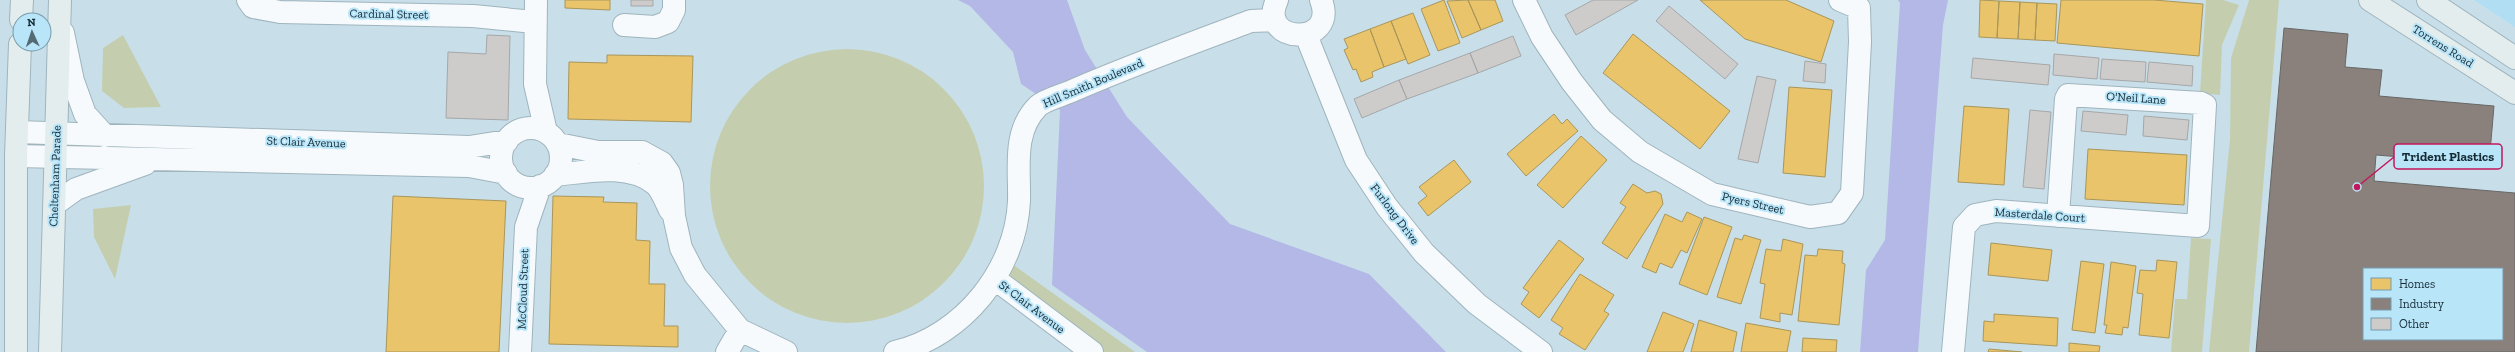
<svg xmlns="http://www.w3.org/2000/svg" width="2515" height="352" viewBox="0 0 2515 352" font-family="'Zilla Slab',serif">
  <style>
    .built { fill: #b1def3 }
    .green { fill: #c4ceaf }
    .water { fill: #b4b8e6 }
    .homes { fill: #e9c46a; stroke: #a9965a }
    .industry { fill: #8a817c; stroke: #676767; fill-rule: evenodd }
    .building { fill: #cecccb; stroke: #a5a7a8 }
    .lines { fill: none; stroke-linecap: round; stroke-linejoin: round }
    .minor-casing { stroke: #9fb4bd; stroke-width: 24 }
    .secondary-casing { stroke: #9fb4bd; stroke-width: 24 }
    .minor { stroke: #f7fafc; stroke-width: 22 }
    .secondary { stroke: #e4eded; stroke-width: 22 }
    .labels { text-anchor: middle; stroke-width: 4; stroke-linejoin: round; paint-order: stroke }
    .street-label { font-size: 12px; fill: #152b35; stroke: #b9e5f9 }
    .leader { fill: none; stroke: #c2185b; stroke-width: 1.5 }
    .callout-dot { fill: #c2185b; stroke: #b9e5f9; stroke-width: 1.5 }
    .callout { fill: #b9e5f9; stroke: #c2185b; stroke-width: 1.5 }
    .callout-label { font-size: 13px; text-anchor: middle; font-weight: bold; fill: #152b35 }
  </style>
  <rect width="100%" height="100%" fill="#c8dfea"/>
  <path class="built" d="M2474 0H2515V27Z"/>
  <path class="green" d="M2206 0H2223L2239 5 2222 45 2220 95 2200 93Z
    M2249 0H2279L2249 352H2209L2230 139 2231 58Z
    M123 35 161 107 124 108 102 91 103 48Z
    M710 186a137 137 0 1 1 274 0a137 137 0 1 1-274 0Z
    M131 205 115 279 94 237 93 209Z
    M2191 238 2211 239 2202 352H2171L2175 299H2187Z
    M1005 259 1135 352H1093L995 279Z"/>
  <path class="water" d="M958 0H1067L1085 50 1127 117 1230 224 1369 274 1446 352H1147L1052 285 1060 110 1021 84 1013 52 970 6Z
    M1898 0H1948L1943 25 1918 352H1860L1866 270 1885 240 1900 3Z"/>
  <path class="homes" d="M565 0H610V10L565 8Z
    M1444 0 1460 43 1438 51 1421 9Z
    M1468 0H1495L1503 21 1481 30Z
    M1468 0 1481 30 1462 38 1447 1Z
    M1700 0H1786L1834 21 1821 62 1745 39Z
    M1980 0 1999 1 1997 38 1979 37Z
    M2061 0H2154L2203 4 2199 56 2057 43Z
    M1999 1 2020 2 2018 39 1997 38Z
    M2020 2 2037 3 2035 40 2018 39Z
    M2037 3 2057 4 2055 41 2035 40Z
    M1413 13 1430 55 1408 64 1391 21Z
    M1391 21 1406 59 1384 67 1370 29Z
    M1370 29 1384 67 1372 72 1373 77 1361 82 1356 69 1353 70 1344 50 1348 48 1344 39Z
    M1633 34 1730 111 1700 149 1603 73Z
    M607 55 693 56 691 122 568 119 569 62 607 63Z
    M1789 87 1832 90 1825 177 1783 173Z
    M1964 106 2009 109 2004 185 1958 182Z
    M1554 114 1562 124 1567 119 1578 131 1526 176 1507 154Z
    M1581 136 1607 160 1563 208 1537 185Z
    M2088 149 2187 155 2184 205 2085 199Z
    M1454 160 1471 182 1428 216 1418 203 1427 196 1419 187Z
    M1633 184 1647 193 1655 191 1661 194 1663 204 1627 259 1602 243 1626 207 1620 203Z
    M393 196 506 201 499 352H386Z
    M553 196 604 197 603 202 637 203 636 240 650 241 649 284H665L664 326H678V347L549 344Z
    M1687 212 1702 219 1687 253 1681 250 1672 268 1660 263 1656 273 1642 267 1665 214 1682 222Z
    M1704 217 1732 227 1707 295 1679 284Z
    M1744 235 1761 240 1741 304 1717 297 1735 238 1742 240Z
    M1783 239 1803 244 1792 315 1780 313V322L1760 318 1765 284 1760 283 1766 249 1781 251Z
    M1559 240 1584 259 1539 318 1521 304 1529 292 1523 288Z
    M1991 243 2052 250 2048 281 1988 275Z
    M1818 249 1843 251 1842 263 1845 264 1839 325 1798 321 1805 255 1817 256Z
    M2157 260 2177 262 2169 338 2139 335 2143 294 2137 293 2140 270 2156 271Z
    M2081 261 2104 264 2095 333 2072 330Z
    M2111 262 2136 266 2128 328 2123 327 2122 335 2105 333 2107 325H2104Z
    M1580 274 1614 295 1604 311 1609 314 1585 350 1559 334 1563 328 1551 320Z
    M1663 312 1694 324 1683 352H1647Z
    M1994 314 2058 318 2057 346 1983 341 1984 321 1994 322Z
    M1699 320 1737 332 1733 352H1691Z
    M1746 323 1791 331 1787 352H1741Z
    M1803 338 1837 340 1836 352H1802Z
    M2069 343 2100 346 2099 352H2069Z
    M1989 349 2022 352H1988Z"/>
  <path class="industry" d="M2284 28 2348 34 2345 67 2382 70 2379 96 2494 106 2489 164 2376 155 2374 181 2515 193V352H2256ZM2364 269H2502V339H2364Z"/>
  <path class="building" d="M631 0H653V6H631Z
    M1593 0H1638L1576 35 1565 15Z
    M1669 6 1738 64 1725 79 1656 21Z
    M487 35 510 36 508 120 446 118 448 52 486 54Z
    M1513 36 1521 56 1478 73 1470 53Z
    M1470 53 1478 73 1407 99 1399 80Z
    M2054 54 2099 58 2097 79 2053 75Z
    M1973 58 2050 65 2048 85 1971 78Z
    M2102 59 2146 62 2145 82 2100 79Z
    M1805 61 1826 64 1825 83 1803 81Z
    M2149 62 2193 66 2192 86 2147 82Z
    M1757 76 1776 80 1758 163 1738 159Z
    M1399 80 1407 99 1362 118 1354 99Z
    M2030 110 2051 112 2044 189 2023 187Z
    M2083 111 2128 115 2126 135 2081 131Z
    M2144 116 2189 120 2187 140 2143 136Z"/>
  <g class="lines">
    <g class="minor-casing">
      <path id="minor" d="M248 0 253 7 280 12 473 16 534 22
        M536 0 535 84 546 132
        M1277 0C1256 44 1339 48 1321 0
        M1524 0 1542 37 1572 82 1602 120 1640 152 1712 194 1810 217 1838 213 1852 193 1860 42 1859 8 1840 0
        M624 25 655 27 668 22 674 10V0
        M63 33 73 81 85 114 105 136
        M1306 35 1356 160 1387 207 1424 253 1477 304 1541 352
        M501 158a30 30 0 1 1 60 0a30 30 0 1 1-60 0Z
        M17 132 469 147 507 141
        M558 144 598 152H642L662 163 669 173 672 185 674 216 681 248 695 275 740 330 786 352
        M16 156 469 166 506 173
        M555 175C586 172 628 162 655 184 661 189 666 202 670 210
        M55 204 76 189 145 164
        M995 279 1092 352
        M520 352 526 227 540 186
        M727 352 740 330
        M895 352C963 336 1016 270 1019 201 1020 169 1012 132 1038 106 1046 99 1064 95 1074 90 1132 65 1192 43 1251 21L1275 20
        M1953 352 1964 227 1975 215 1996 211 2198 226 2205 105 2201 103 2068 95 2066 99 2058 216"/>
    </g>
    <g class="secondary-casing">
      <path id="secondary" d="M2370 0 2515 93
        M2428 0 2515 58
        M21 20 22 0
        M16 352V156L20 44
        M50 352 60 0"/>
    </g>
    <use href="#minor" class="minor"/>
    <use href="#secondary" class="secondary"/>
  </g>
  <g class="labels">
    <g class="street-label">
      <text transform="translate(389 14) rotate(1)" y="4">Cardinal Street</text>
      <text transform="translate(2443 46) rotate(32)" y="4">Torrens Road</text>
      <text transform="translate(1093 83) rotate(-23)" y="4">Hill Smith Boulevard</text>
      <text transform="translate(2136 98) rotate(4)" y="4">O'Neil Lane</text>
      <text transform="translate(306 142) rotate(2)" y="4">St Clair Avenue</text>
      <text transform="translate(55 176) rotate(-88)" y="4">Cheltenham Parade</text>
      <text transform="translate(1753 203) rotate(13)" y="4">Pyers Street</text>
      <text transform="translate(1395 214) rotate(53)" y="4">Furlong Drive</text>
      <text transform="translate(2040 215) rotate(4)" y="4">Masterdale Court</text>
      <text transform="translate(523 289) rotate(-88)" y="4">McCloud Street</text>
      <text transform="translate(1032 307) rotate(37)" y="4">St Clair Avenue</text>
    </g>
  </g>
  <path class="leader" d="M2357 187L2394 157"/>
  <circle class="callout-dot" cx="2357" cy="187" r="4"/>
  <rect class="callout" x="2394" y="144" width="108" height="25" rx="4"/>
  <g class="callout-label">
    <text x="2448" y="161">Trident Plastics</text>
  </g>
  <rect x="2363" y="268" width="140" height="72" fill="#b9e5f9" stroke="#779bab"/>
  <rect x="2371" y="278" width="20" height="12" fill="#e9c46a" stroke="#779bab"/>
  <text x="2399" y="288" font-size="12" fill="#152b35">Homes</text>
  <rect x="2371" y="298" width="20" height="12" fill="#8a817c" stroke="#779bab"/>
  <text x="2399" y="308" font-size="12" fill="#152b35">Industry</text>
  <rect x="2371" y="318" width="20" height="12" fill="#cecccb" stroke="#779bab"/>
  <text x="2399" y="328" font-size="12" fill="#152b35">Other</text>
  <g transform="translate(32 32) rotate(357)"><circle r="19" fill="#b9e5f9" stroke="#779bab"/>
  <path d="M0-3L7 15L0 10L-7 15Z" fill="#546a74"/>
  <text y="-6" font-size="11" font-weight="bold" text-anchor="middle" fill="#152b35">N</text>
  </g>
</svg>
